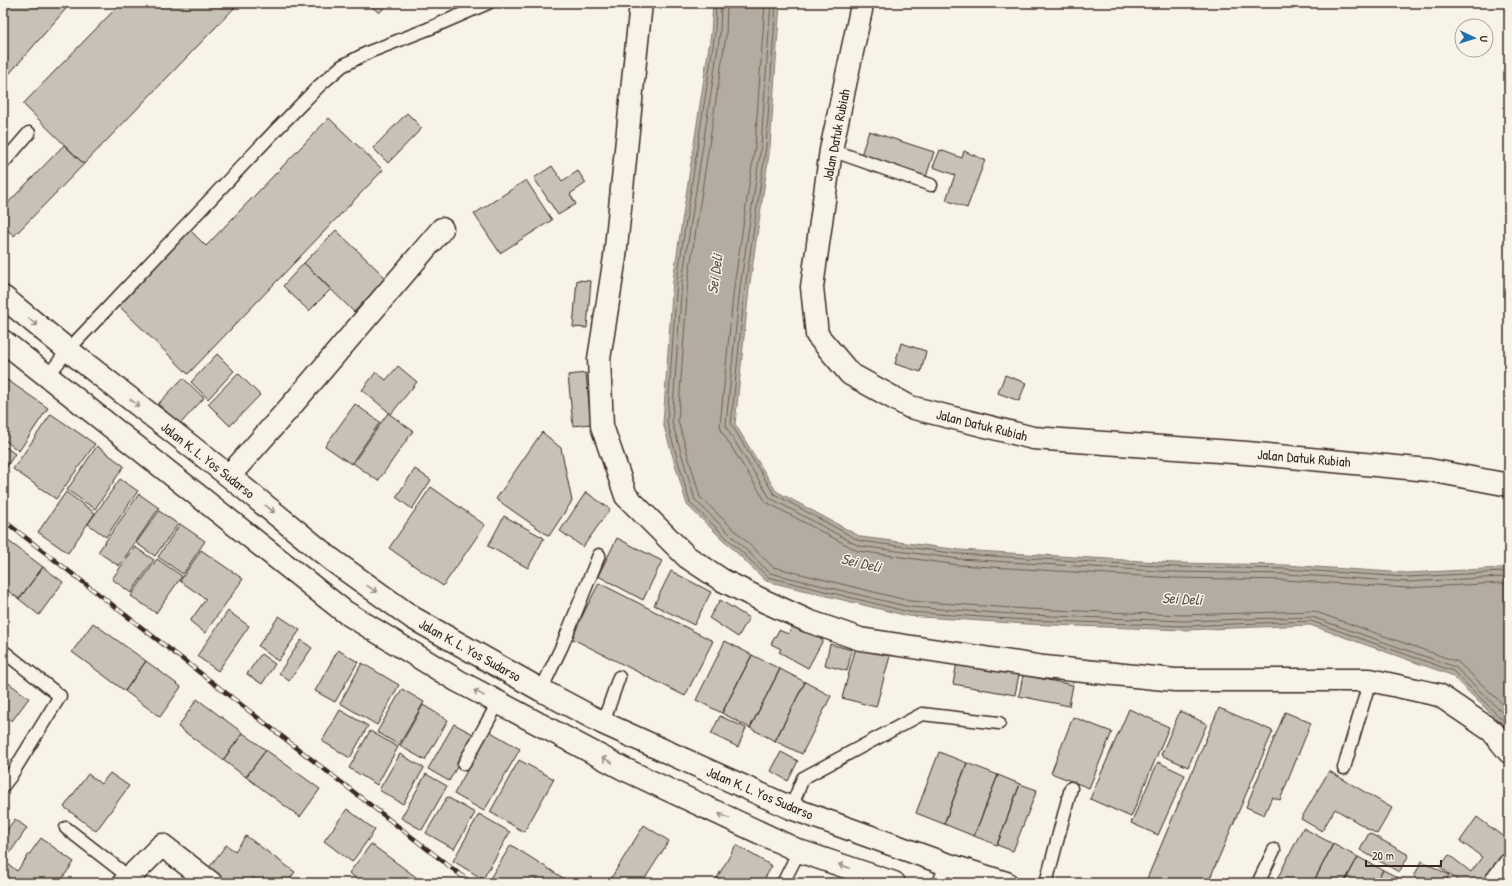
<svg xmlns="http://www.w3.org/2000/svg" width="1512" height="886" viewBox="0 0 1512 886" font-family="'Patrick Hand',sans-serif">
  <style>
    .water { fill: #b4aca0; stroke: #84786c }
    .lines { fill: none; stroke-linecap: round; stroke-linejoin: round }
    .shore { stroke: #6b5e52; stroke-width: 1 }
    .building { fill: #c8c1b6; stroke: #3b2a1e }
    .lane-casing { stroke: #3b2a1e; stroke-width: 15 }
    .street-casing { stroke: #3b2a1e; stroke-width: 25 }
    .highway-casing { stroke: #3b2a1e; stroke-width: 25 }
    .lane { stroke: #f7f3e8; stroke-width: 12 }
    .street { stroke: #f7f3e8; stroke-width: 22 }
    .highway { stroke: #f7f3e8; stroke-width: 22 }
    .rail-casing { stroke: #3b2a1e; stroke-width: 4.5 }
    .rail { stroke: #f7f3e8; stroke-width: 3; stroke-dasharray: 9; stroke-linecap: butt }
    .oneway { stroke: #998e83 }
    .labels { text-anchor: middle; stroke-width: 3; stroke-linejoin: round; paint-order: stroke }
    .street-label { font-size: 14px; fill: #3b2a1e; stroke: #f7f3e8 }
    .water-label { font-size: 15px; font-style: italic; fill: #5f5145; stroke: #f7f3e8 }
  </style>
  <rect width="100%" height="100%" fill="#f7f3e8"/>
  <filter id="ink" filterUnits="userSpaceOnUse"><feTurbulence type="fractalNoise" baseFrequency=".025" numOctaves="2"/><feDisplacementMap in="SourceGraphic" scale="8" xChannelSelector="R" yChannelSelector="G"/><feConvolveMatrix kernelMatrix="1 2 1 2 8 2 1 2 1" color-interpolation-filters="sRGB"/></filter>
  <g filter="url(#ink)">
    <path class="water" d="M713 3H780L770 147 749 289 735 424 776 491 861 537 960 550 1174 563 1285 565 1407 573 1504 568 1509 570V731L1451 675 1310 625 1183 630 1026 624 908 616 766 581 687 505 663 423 673 280 711 33Z"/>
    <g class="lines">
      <path class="shore" d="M716 3 715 33 677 280 667 422 690 503 768 577 909 612 1026 620 1183 626 1311 621 1453 671 1509 726
        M721 3 720 34 682 281 672 422 695 500 770 573 909 607 1027 615 1183 621 1312 617 1455 667 1509 719
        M727 3 726 35 688 281 678 421 700 497 773 567 910 601 1027 609 1183 615 1313 611 1458 662 1509 710
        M765 3 755 145 734 287 720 425 722 432 766 502 858 551 958 565 1174 578 1285 580 1407 588 1501 583 1509 585
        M771 3 761 146 740 287 726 424 727 429 770 498 859 546 959 559 1174 572 1285 574 1407 582 1502 577 1509 579
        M776 3 766 147 745 288 731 424 774 494 860 541 959 554 1174 567 1285 569 1407 577 1503 572 1509 574"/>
    </g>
    <path class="building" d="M3 3H71L3 81Z
      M121 3H239L84 164 23 104Z
      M368 3H389L379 13Z
      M407 113 422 128 388 163 373 148Z
      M329 118 383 170 188 374 117 304 189 229 206 246Z
      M869 131 934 152 925 180 860 158Z
      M64 145 84 164 14 236 3 226V208Z
      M940 150 962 158 964 151 985 160 967 208 946 200 955 175 933 167Z
      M552 166 562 181 578 171 586 183 570 194 576 204 558 215 534 178Z
      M526 180 552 220 500 253 474 214Z
      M336 230 386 278 354 312 304 263Z
      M304 263 331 289 309 311 283 286Z
      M577 280 591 281 587 328 573 327Z
      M901 343 926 351 921 372 895 364Z
      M217 354 234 371 208 399 191 382Z
      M398 366 417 382 391 414 362 390 376 372 386 380Z
      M238 373 260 395 230 426 208 404Z
      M586 373 591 424 573 426 568 375Z
      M1005 375 1026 383 1019 401 998 393Z
      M3 377 48 408 19 451 3 439Z
      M183 378 204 398 180 424 158 404Z
      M355 404 380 422 351 464 325 446Z
      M388 413 413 431 378 481 353 463Z
      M51 414 95 444 56 499 13 469Z
      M542 432 561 448 572 501 549 536 496 499Z
      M3 445 15 454 3 472Z
      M97 446 124 466 95 509 67 490Z
      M415 469 431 480 412 509 396 497Z
      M120 479 138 491 106 537 88 524Z
      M431 487 485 525 443 586 389 548Z
      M66 492 95 513 68 553 38 532Z
      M586 492 610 509 583 547 560 531Z
      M139 494 159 508 119 566 98 552Z
      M159 511 178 524 155 556 136 543Z
      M504 516 544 538 528 568 488 546Z
      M180 524 205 541 183 574 158 557Z
      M3 537 43 567 19 599 3 587Z
      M617 538 662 561 643 600 598 576Z
      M135 547 154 560 131 593 112 579Z
      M201 550 243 579 205 633 190 621 206 599 180 581Z
      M157 559 182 576 156 613 131 596Z
      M43 567 63 582 39 615 19 599Z
      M671 571 711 592 694 625 654 605Z
      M599 583 713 641 685 696 571 638Z
      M720 600 749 618 738 637 709 618Z
      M228 611 249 626 218 671 197 656Z
      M279 616 300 630 278 661 258 646Z
      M93 623 146 661 125 691 72 652Z
      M794 624 823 640 808 668 779 652 781 649 771 644 779 630 788 634Z
      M301 640 312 648 289 681 279 673Z
      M725 641 752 655 722 713 696 700Z
      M830 644 852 650 847 671 825 665Z
      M856 647 890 656 876 707 842 698Z
      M338 650 358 662 335 702 315 691Z
      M261 654 275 664 262 684 247 674Z
      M752 655 780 669 750 728 722 713Z
      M146 661 181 687 160 717 125 691Z
      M957 662 1019 674 1015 695 953 684Z
      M362 663 399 685 377 725 340 703Z
      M780 669 805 682 775 741 750 728Z
      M1023 675 1073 685 1069 706 1019 696Z
      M3 679 29 698 12 721 3 714Z
      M805 682 831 696 802 754 775 741Z
      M402 689 424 702 399 745 377 732Z
      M197 699 243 733 223 760 178 727Z
      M423 705 448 720 425 760 400 746Z
      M1219 708 1273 731 1208 883H1152L1146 881Z
      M1129 709 1169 727 1131 817 1090 799Z
      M340 710 368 726 350 758 322 741Z
      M1180 711 1207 724 1188 767 1161 755Z
      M1285 712 1311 723 1280 800 1272 797 1264 815 1246 807Z
      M720 716 746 728 738 747 711 734Z
      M1073 717 1112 732 1089 788 1051 773Z
      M454 724 475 735 449 781 428 769Z
      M370 731 398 747 377 785 349 768Z
      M489 731 520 749 484 811 454 794Z
      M243 733 266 750 246 777 223 760Z
      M266 750 320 789 300 817 246 777Z
      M781 752 798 761 788 781 771 771Z
      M939 752 967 763 944 824 916 813Z
      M400 754 424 768 403 804 379 790Z
      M519 760 554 779 524 832 490 812Z
      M1158 762 1185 775 1158 835 1131 823Z
      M967 763 998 775 974 836 944 824Z
      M1329 771 1392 808 1377 834 1335 809 1322 831 1301 819Z
      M110 773 129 786 96 831 64 807 88 774 101 784Z
      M426 774 447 786 422 830 401 818Z
      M998 775 1020 784 997 845 974 836Z
      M1020 784 1037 790 1013 851 997 845Z
      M447 797 475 813 454 849 426 833Z
      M347 809 375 830 352 862 324 841Z
      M479 814 510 832 483 879 453 861Z
      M1477 817 1509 841V862L1494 883H1461L1440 867 1449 855 1471 872 1482 857 1460 841Z
      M15 819 27 828 5 860 3 858V835Z
      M644 825 669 841 642 883H608Z
      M1303 828 1333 844 1313 883H1275Z
      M1369 833 1409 855 1399 872 1360 850Z
      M246 836 295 872 287 883H260L252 877 247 883H219L205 873 226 845 235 851Z
      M41 838 74 862 59 883H3V860L17 871Z
      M371 844 420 880 418 883H362L349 873Z
      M1333 844 1358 857 1344 883H1313Z
      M511 845 571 883H487Z
      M736 845 772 866 762 883H714Z
      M1358 857 1383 870 1376 883H1344Z
      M1422 861 1449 875 1445 883H1426L1414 876Z
      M1383 870 1409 883H1376Z"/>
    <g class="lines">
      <g class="lane-casing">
        <path id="lane" d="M831 150 931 185
          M3 163 29 133
          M47 377 68 350 275 131 319 86 342 66 369 52 428 29 488 3
          M3 651 60 696 10 777 3 786
          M541 690 562 646 599 555
          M603 723 619 677
          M464 764 498 703
          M1344 768 1370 680
          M791 808 803 778 922 714 999 723
          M66 828 129 877
          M783 883 799 851
          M939 883 946 864
          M1046 883 1071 788
          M1258 883 1274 850"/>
      </g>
      <g class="street-casing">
        <path id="street" d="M641 3 615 257 599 359 602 426 626 496 687 557 722 580 764 601 808 621 860 639 1044 667 1175 680H1370L1439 695 1492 731 1509 752
          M861 3V10L831 150 812 287 817 335 850 374 910 407 1033 438 1247 453 1429 470 1509 485
          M229 476 291 406 442 229
          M124 883 162 845 211 883
          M1495 883 1509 865"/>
      </g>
      <g class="highway-casing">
        <path id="highway" d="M3 297 68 350 229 476 332 560 413 618 541 690 603 723 791 808 946 864 1006 883
          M3 341 345 612 458 681 624 769 799 851 894 883"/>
      </g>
      <use href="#lane" class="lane"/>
      <use href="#street" class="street"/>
      <use href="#highway" class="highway"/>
      <g class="rail-casing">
        <path id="rail" d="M3 520 471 883"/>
      </g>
      <use href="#rail" class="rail"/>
    </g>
    <defs><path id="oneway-shaft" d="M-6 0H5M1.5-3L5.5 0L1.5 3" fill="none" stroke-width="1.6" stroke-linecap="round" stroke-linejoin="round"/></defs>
    <g class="oneway">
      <use href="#oneway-shaft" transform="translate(33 322) rotate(40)"/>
      <use href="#oneway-shaft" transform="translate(135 403) rotate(38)"/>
      <use href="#oneway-shaft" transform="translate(270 509) rotate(39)"/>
      <use href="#oneway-shaft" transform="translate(372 589) rotate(35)"/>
      <use href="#oneway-shaft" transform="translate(479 693) rotate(-151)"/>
      <use href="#oneway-shaft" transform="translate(607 760) rotate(-152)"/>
      <use href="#oneway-shaft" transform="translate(724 816) rotate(-155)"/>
      <use href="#oneway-shaft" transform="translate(844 866) rotate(-161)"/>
    </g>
  </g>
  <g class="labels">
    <g class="street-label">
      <text transform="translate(836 135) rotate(-79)" y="5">Jalan Datuk Rubiah</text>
      <text transform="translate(982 425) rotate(14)" y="5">Jalan Datuk Rubiah</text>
      <text transform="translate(1304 458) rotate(5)" y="5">Jalan Datuk Rubiah</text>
      <text transform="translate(208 460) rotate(38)" y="5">Jalan K. L. Yos Sudarso</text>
      <text transform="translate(470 650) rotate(29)" y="5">Jalan K. L. Yos Sudarso</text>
      <text transform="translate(760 793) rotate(23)" y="5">Jalan K. L. Yos Sudarso</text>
    </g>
    <g class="water-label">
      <text transform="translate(715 274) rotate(-82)" y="5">Sei Deli</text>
      <text transform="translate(861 563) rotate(13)" y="5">Sei Deli</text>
      <text transform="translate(1182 599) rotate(3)" y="5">Sei Deli</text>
    </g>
  </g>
  <rect width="1512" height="886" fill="none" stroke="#f7f3e8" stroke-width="16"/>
  <rect x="8" y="8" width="1496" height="870" fill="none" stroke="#3b2a1e" stroke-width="1.5" filter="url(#ink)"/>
  <g transform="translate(1474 38) rotate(94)"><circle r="19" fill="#f7f3e8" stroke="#aca397"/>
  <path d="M0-3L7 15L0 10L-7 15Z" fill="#1f6fb2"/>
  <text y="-6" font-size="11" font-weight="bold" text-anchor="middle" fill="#3b2a1e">U</text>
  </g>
  <path d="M1366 860v6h75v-6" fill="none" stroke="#3b2a1e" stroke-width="2"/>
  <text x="1372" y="860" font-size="12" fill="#3b2a1e" stroke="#f7f3e8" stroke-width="3" paint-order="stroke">20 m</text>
</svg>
